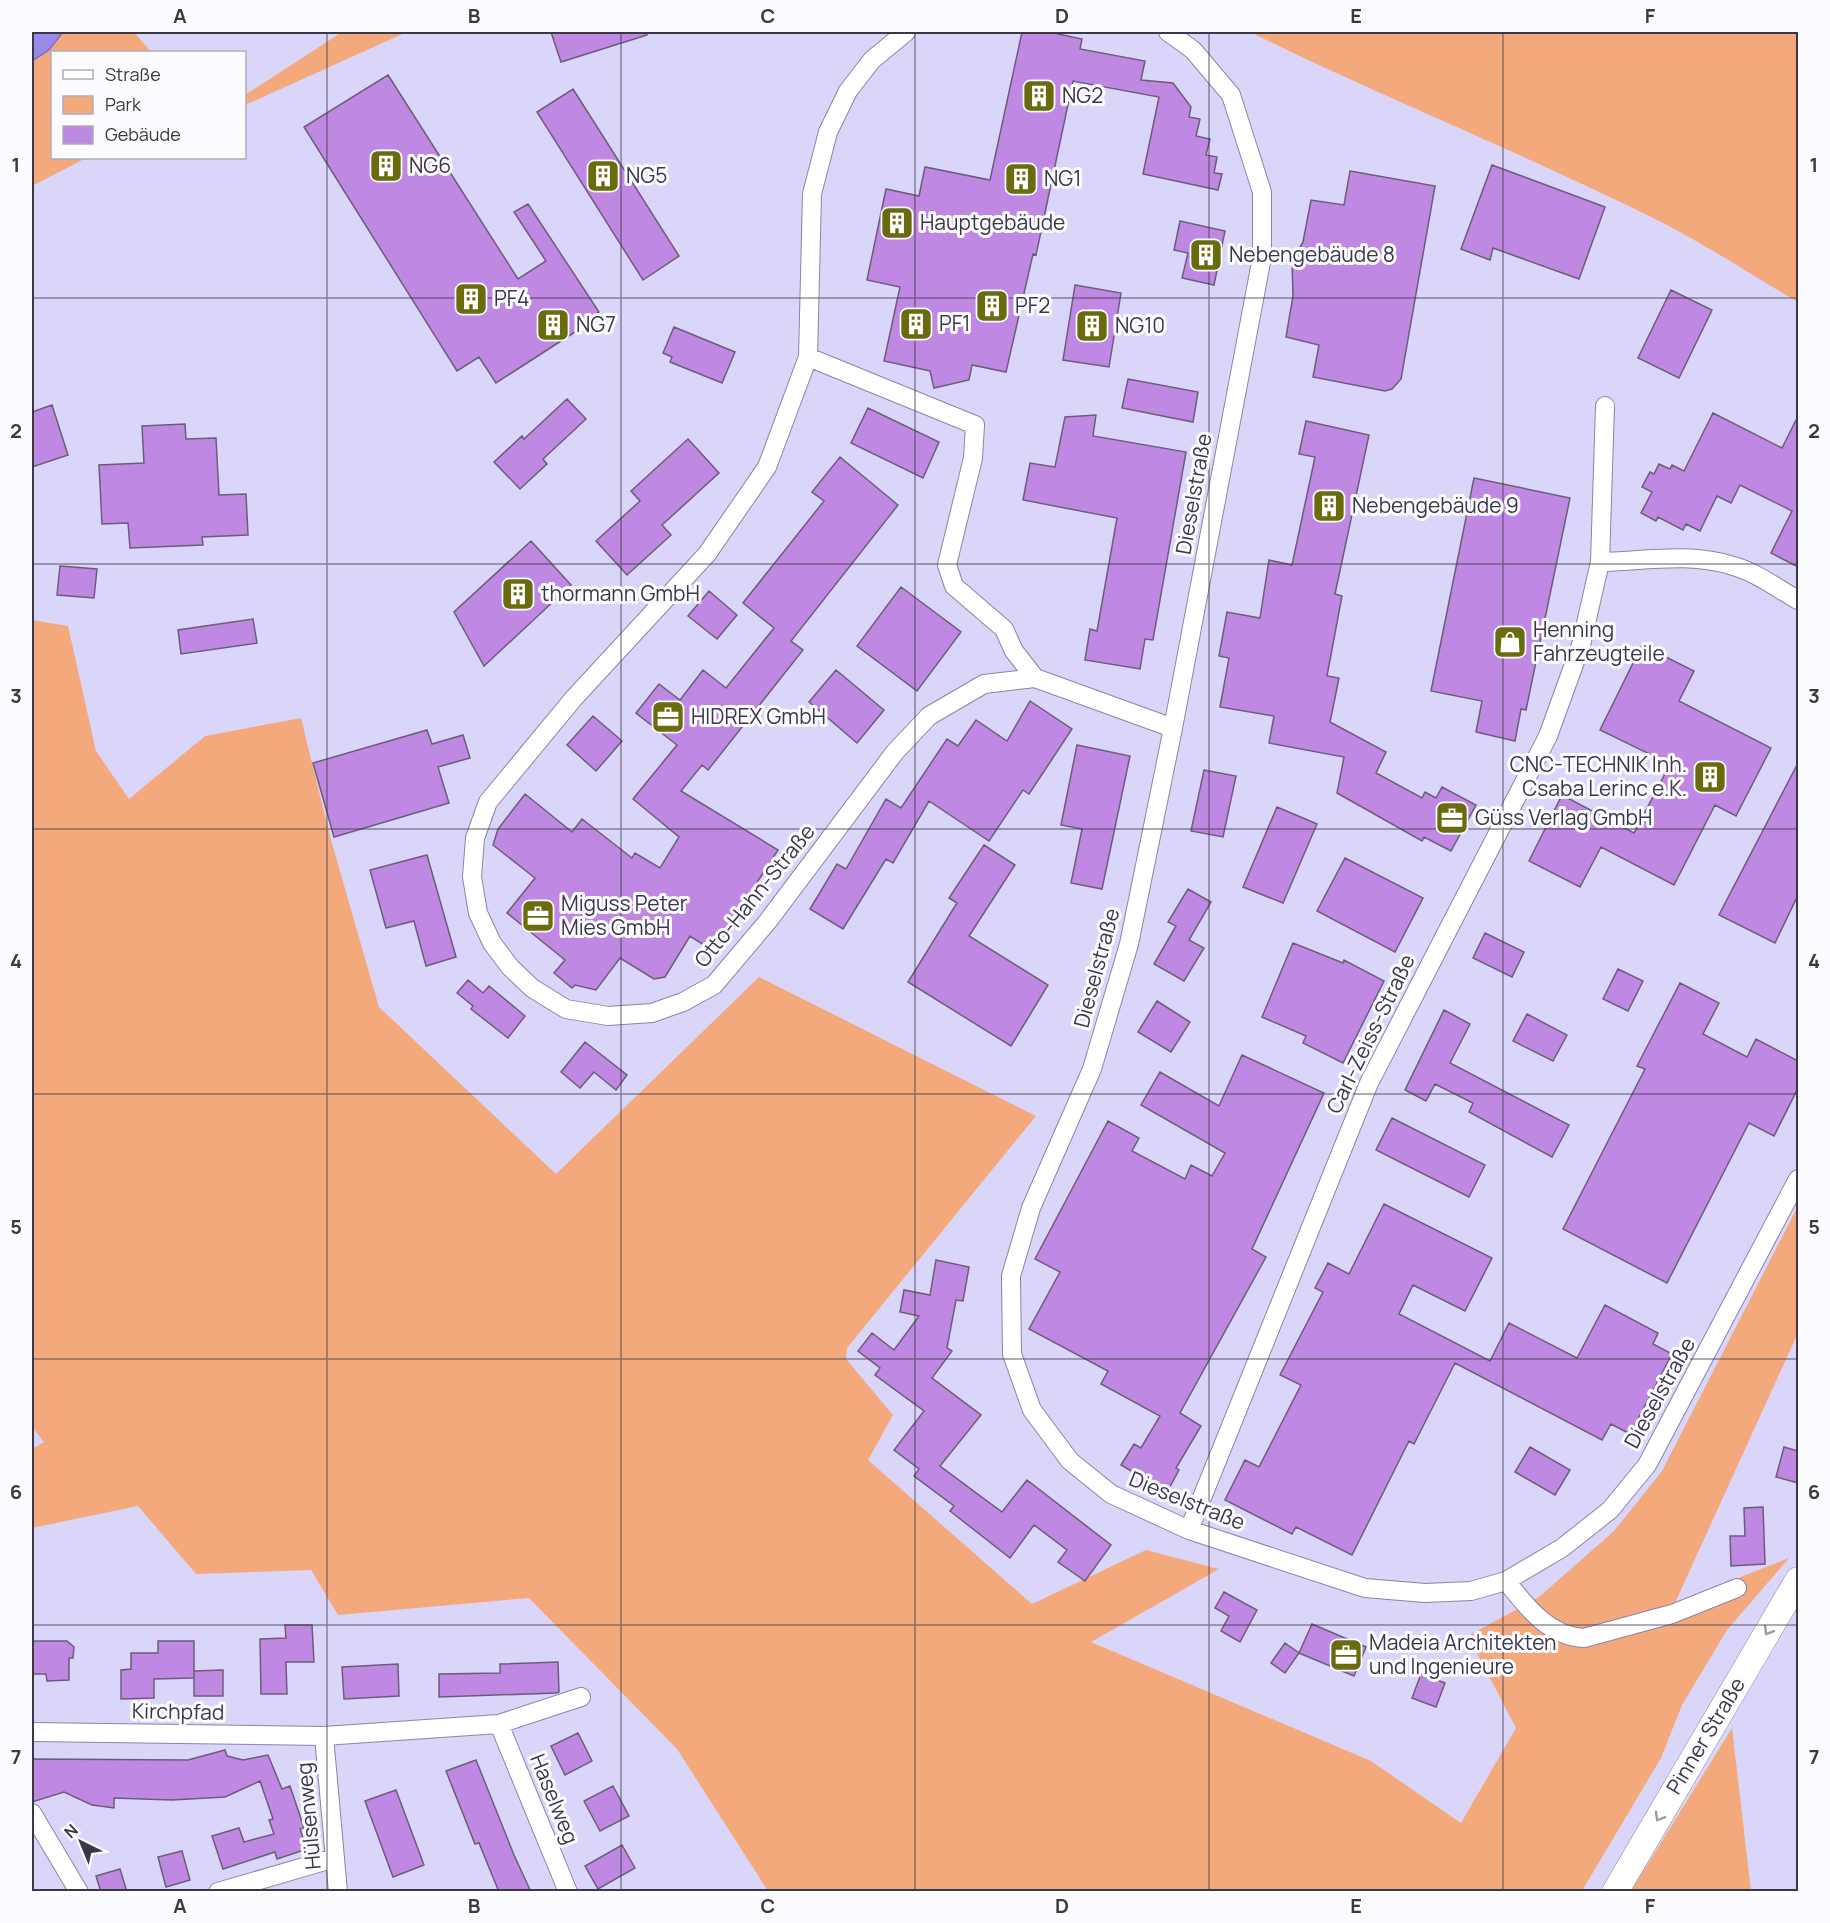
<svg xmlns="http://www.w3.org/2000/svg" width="1830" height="1923" viewBox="0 0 1830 1923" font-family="Manrope,sans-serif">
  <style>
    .green { fill: #f4a97d }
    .water { fill: #9b89e9; stroke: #7e71b8; stroke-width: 1.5 }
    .building { fill: #bf88e3; stroke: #6d5c79; stroke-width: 1.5 }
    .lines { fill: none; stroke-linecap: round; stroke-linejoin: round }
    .street-casing { stroke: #8985a6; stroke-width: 20 }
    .secondary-casing { stroke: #8985a6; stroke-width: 27 }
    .street { stroke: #fff; stroke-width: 18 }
    .secondary { stroke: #fff; stroke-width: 26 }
    .oneway { stroke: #9c9ca2 }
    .grid { fill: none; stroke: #3a3846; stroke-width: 1.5; stroke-opacity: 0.55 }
    .labels { text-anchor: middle; stroke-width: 6; stroke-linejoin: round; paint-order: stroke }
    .poi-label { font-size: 21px; fill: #3a3846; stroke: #fcfbff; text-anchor: start }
    .street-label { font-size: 21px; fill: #3a3846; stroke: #fcfbff }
    .neatline { fill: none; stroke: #3a3846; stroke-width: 2 }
    .grid-label { font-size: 20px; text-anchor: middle; font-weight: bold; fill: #3a3846 }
  </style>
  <rect width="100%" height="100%" fill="#dad6fa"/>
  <path class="green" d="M32 32H134L151 52H52V158H86L32 186Z
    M342 32H407L245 105V95Z
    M1250 32H1798V302C1753 276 1708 246 1661 222 1526 154 1385 99 1250 32Z
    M32 620 68 626 96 751 129 799 205 736 301 718 331 840 379 1007 556 1174 759 977 1036 1116 847 1348 846 1359 893 1415 868 1460 1032 1604 1146 1550 1219 1569 1091 1642 1371 1761 1461 1823 1516 1728 1468 1636 1539 1597 1614 1531 1662 1471 1798 1206V1333L1675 1603 1789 1558 1727 1630 1682 1705 1661 1758 1582 1891H768L677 1749 529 1598 338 1615 311 1570 196 1574 138 1506 32 1528V1449L44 1442 32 1427Z
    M1732 1728 1751 1891H1631Z"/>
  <path class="water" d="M32 32H63L49 50 32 61Z"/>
  <path class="building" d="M551 32H646L647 35 561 62Z
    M1022 32H1049L1082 39 1080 49 1145 61 1141 80 1173 83 1191 107 1189 117 1200 119 1196 136 1210 139 1206 155 1217 157 1214 173 1222 174 1218 190 1143 174 1159 97 1073 81 1036 255 1033 254 1006 372 972 365 969 380 934 388 930 371 884 361 900 287 867 280 886 189 919 196 925 167 990 180Z
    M388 75 518 279 546 261 514 212 528 204 599 312 575 327 578 330 496 383 479 357 457 371 304 127Z
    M573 89 679 256 643 280 537 112Z
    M1492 165 1605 207 1579 279 1493 248 1490 260 1461 249Z
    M1350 171 1435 186 1401 379 1392 389 1385 391 1313 377 1319 345 1286 337 1293 296 1292 261 1303 242 1311 200 1344 205Z
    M1180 221 1225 231 1214 285 1182 278 1188 253 1174 250Z
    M1075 285 1121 293 1109 367 1063 360Z
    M1671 290 1712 310 1679 378 1638 358Z
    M674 327 735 352 722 383 670 362 672 357 663 353Z
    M1128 379 1198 392 1193 422 1122 408Z
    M567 399 586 419 543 459 547 464 520 489 494 462 522 436 524 439Z
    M52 405 68 455 32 467V412Z
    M868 408 939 442 923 478 851 443Z
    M1713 413 1782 448 1798 416V567L1771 553 1792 511 1740 485 1731 503 1717 496 1700 531 1686 524 1683 530 1658 517 1656 521 1641 513 1652 492 1642 487 1650 472 1654 474 1659 464 1670 469 1672 465 1684 471Z
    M1096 415 1093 436 1186 452 1153 640 1145 639 1140 669 1085 660 1090 629 1097 631 1117 518 1023 500 1030 463 1055 467 1065 417Z
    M1306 421 1369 435 1335 594 1342 596 1327 676 1339 678 1330 722 1386 752 1376 773 1422 798 1425 792 1436 798 1442 787 1476 805 1451 851 1424 837 1422 841 1337 793 1344 757 1269 743 1274 716 1220 707 1229 658 1219 656 1227 612 1260 618 1269 560 1292 565 1315 457 1299 454Z
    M185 424 186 439 216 438 219 495 246 494 248 535 202 537 203 545 130 548 128 523 102 524 99 465 144 463 142 426Z
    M688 439 719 473 662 525 671 535 627 575 596 541 640 501 631 491Z
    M840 457 898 505 791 641 803 650 708 770 702 765 681 791 778 850 713 951 690 936 665 977 654 979 620 958 596 990 575 985 572 988 554 973 565 960 507 913 535 878 493 845 498 829 525 794 572 832 582 819 632 858 635 853 660 868 679 837 633 799 677 745 636 713 659 684 680 700 703 670 726 688 774 628 743 603 824 501 812 492Z
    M1474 478 1570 498 1526 710 1521 709 1515 741 1476 732 1482 701 1431 691Z
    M531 541 571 585 484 666 454 612Z
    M60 566 97 569 94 598 57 595Z
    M901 587 961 632 917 691 857 646Z
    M709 591 737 615 717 639 688 616Z
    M253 619 257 643 181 654 178 630Z
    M1642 645 1694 671 1679 701 1771 748 1736 816 1715 805 1674 885 1601 847 1580 887 1529 861 1562 795 1634 833 1670 764 1600 730Z
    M836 670 884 710 857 743 809 702Z
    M1030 701 1072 729 1029 794 1023 790 989 841 929 801 893 863 886 859 843 929 810 909 837 864 846 869 886 799 901 808 947 739 958 746 976 720 1007 741Z
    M593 716 622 741 596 771 567 745Z
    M427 730 432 744 463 735 470 758 438 767 449 803 334 837 313 763Z
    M1077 745 1130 756 1102 889 1071 883 1082 829 1061 825Z
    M1798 763V895L1775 943 1719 915Z
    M1204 770 1236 776 1223 837 1191 831Z
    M1277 807 1317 824 1283 903 1243 887Z
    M984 845 1015 865 969 936 1048 985 1011 1046 908 982 957 903 949 898Z
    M427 855 456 957 426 966 414 921 386 928 370 870Z
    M1345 858 1423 898 1395 952 1317 911Z
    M1188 889 1211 902 1189 940 1204 948 1184 981 1154 964 1176 926 1168 922Z
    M1485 933 1524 952 1512 977 1473 958Z
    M1293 943 1343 963 1344 960 1384 981 1343 1063 1303 1043 1306 1036 1262 1017Z
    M1618 969 1643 981 1628 1011 1603 999Z
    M468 980 483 993 489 986 525 1016 508 1038 471 1009 473 1006 457 993Z
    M1680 983 1719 1003 1703 1034 1747 1057 1756 1039 1798 1061V1088L1774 1136 1749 1123 1667 1283 1563 1229 1645 1069 1637 1066Z
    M1157 1001 1190 1022 1171 1052 1138 1032Z
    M1444 1010 1470 1024 1450 1063 1569 1125 1552 1157 1469 1112 1473 1103 1435 1084 1426 1101 1405 1090Z
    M1527 1014 1567 1035 1553 1061 1513 1041Z
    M585 1042 627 1075 616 1090 594 1072 580 1088 561 1072Z
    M1242 1055 1324 1093 1252 1249 1266 1257 1180 1413 1201 1426 1176 1468 1179 1470 1167 1492 1121 1465 1134 1444 1141 1448 1160 1416 1101 1384 1108 1371 1029 1329 1060 1272 1035 1259 1108 1121 1139 1138 1132 1151 1185 1179 1191 1165 1212 1176 1225 1153 1141 1105 1160 1072 1219 1106Z
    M1392 1118 1485 1165 1469 1197 1376 1150Z
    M1384 1204 1492 1258 1465 1311 1413 1285 1399 1314 1490 1361 1509 1323 1577 1358 1605 1305 1658 1333 1653 1344 1672 1354 1630 1434 1611 1424 1602 1440 1455 1363 1414 1444 1409 1441 1352 1555 1296 1527 1292 1534 1225 1500 1245 1460 1259 1467 1301 1385 1280 1375 1323 1292 1315 1288 1328 1263 1349 1274Z
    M936 1260 969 1267 963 1301 956 1300 947 1348 952 1351 932 1378 981 1415 940 1466 1002 1512 1027 1480 1111 1545 1085 1581 1058 1562 1067 1550 1034 1525 1010 1558 950 1511 954 1506 914 1476 919 1469 894 1450 924 1411 875 1375 880 1368 858 1351 872 1333 894 1350 919 1316 900 1312 904 1290 930 1295Z
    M1530 1447 1570 1470 1555 1495 1515 1472Z
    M1784 1447 1798 1451V1483L1776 1477Z
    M1763 1507 1765 1564 1731 1566 1730 1536H1745L1744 1508Z
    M1224 1592 1257 1610 1240 1642 1221 1631 1229 1616 1215 1608Z
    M1312 1624 1366 1647 1354 1676 1299 1653Z
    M285 1625H312L314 1662H286L287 1694H261L260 1639 286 1638Z
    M32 1641H67L74 1647 73 1658H69V1680L47 1681 46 1674H32Z
    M158 1641H194V1678L154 1679V1698L121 1699V1670L131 1669V1653H158Z
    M1285 1643 1299 1653 1285 1673 1271 1663Z
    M558 1662 559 1692 556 1693 439 1697V1674L500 1673V1664Z
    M398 1664 399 1696 344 1699 342 1667Z
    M223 1670V1696H194V1671Z
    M1421 1674 1445 1683 1436 1707 1412 1698Z
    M578 1733 592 1761 565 1775 551 1746Z
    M225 1750 227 1756 243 1760 268 1755 282 1789 290 1786 304 1828 300 1829 307 1849 277 1859 275 1852 223 1869 212 1836 239 1828 244 1842 274 1834 269 1820 273 1819 260 1781 225 1797 172 1800 114 1798V1808L92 1805 64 1792 32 1802V1759L188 1760Z
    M476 1760 514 1855 531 1892H499L479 1843 475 1844 446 1771Z
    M613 1786 629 1816 600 1831 584 1801Z
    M396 1790 424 1865 393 1877 365 1801Z
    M622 1845 635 1868 598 1889 585 1866Z
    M182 1851 190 1880 166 1887 158 1857Z
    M120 1869 127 1892H101L96 1876Z"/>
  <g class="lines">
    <g class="street-casing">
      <path id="street" d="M906 32 872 60 848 91 828 132 812 194 808 357 767 467 707 554 574 698 488 802 475 838 472 877 478 913 492 943 510 967 532 988 566 1009 608 1016 652 1013 683 1002 714 985 768 921 895 752 929 716 984 684 1035 678 1173 728
        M1168 32 1193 50 1231 95 1262 192V257L1173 728 1129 944 1092 1069 1031 1208 1011 1276 1012 1354 1032 1410 1070 1461 1111 1494 1189 1530 1365 1588 1425 1593 1471 1591 1506 1581 1562 1548 1610 1510 1647 1465 1798 1179
        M808 357 975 425 973 458 947 565 954 586 1004 629 1014 651 1035 678
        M1600 562C1644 561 1691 552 1733 566 1756 572 1778 589 1798 600
        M1189 1530 1369 1083 1548 736 1581 645 1600 562 1605 406
        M1506 1581C1527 1607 1548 1636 1584 1638L1672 1614 1737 1588
        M499 1724 568 1892
        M32 1732 324 1736 499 1724 581 1697
        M324 1736 338 1892
        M32 1813 79 1892
        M218 1892 335 1858"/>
    </g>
    <g class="secondary-casing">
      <path id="secondary" d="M1615 1892 1798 1580"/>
    </g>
    <use href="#street" class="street"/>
    <use href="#secondary" class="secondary"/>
  </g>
  <defs><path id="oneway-chevron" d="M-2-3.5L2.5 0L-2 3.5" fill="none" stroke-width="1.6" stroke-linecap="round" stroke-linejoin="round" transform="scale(1.5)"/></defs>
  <g class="oneway">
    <use href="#oneway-chevron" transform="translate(1768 1631) rotate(121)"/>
    <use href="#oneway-chevron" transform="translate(1659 1817) rotate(120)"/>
  </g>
  <path class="grid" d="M327 32V1892M621 32V1892M915 32V1892M1209 32V1892M1503 32V1892M32 298H1798M32 564H1798M32 829H1798M32 1094H1798M32 1359H1798M32 1625H1798"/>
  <defs>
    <g id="building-square" transform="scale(1.725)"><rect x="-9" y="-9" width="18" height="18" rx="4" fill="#696b0c" stroke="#fcfbff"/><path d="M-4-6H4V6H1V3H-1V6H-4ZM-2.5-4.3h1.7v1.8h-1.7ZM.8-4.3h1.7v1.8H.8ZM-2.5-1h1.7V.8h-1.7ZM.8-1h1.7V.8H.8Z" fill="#fff"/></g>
    <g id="shop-square" transform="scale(1.725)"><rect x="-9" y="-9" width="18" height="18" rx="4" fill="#696b0c" stroke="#fcfbff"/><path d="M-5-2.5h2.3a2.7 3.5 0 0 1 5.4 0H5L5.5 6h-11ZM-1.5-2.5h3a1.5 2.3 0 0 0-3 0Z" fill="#fff"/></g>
    <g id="office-square" transform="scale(1.725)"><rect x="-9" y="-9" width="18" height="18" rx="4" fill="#696b0c" stroke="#fcfbff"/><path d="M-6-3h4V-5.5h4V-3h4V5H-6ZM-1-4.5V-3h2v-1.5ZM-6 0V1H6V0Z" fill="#fff"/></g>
  </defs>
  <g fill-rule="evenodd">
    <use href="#building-square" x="1039" y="96"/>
    <use href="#building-square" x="386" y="166"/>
    <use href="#building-square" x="603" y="176"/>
    <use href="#building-square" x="1021" y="179"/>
    <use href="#building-square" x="897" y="223"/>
    <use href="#building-square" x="1206" y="255"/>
    <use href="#building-square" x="471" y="299"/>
    <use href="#building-square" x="992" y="306"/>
    <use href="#building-square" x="916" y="324"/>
    <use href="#building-square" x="553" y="325"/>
    <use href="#building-square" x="1092" y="326"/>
    <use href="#building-square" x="1329" y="506"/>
    <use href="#building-square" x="518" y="594"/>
    <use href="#shop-square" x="1510" y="642"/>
    <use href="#office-square" x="668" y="717"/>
    <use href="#building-square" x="1710" y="777"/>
    <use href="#office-square" x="1452" y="818"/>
    <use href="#office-square" x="538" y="916"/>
    <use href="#office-square" x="1346" y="1655"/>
  </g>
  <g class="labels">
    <g class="poi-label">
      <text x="1062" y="103">NG2</text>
      <text x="409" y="173">NG6</text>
      <text x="626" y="183">NG5</text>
      <text x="1044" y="186">NG1</text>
      <text x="920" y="230">Hauptgebäude</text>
      <text x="1229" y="262">Nebengebäude 8</text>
      <text x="494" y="306">PF4</text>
      <text x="1015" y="313">PF2</text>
      <text x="939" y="331">PF1</text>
      <text x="576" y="332">NG7</text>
      <text x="1115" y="333">NG10</text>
      <text x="1352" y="513">Nebengebäude 9</text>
      <text x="541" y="601">thormann GmbH</text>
      <text x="1533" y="637">Henning<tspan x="1533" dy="24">Fahrzeugteile</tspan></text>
      <text x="691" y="724">HIDREX GmbH</text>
      <text x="1687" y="772" text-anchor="end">CNC-TECHNIK Inh.<tspan x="1687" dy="24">Csaba Lerinc e.K.</tspan></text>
      <text x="1475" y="825">Güss Verlag GmbH</text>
      <text x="561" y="911">Miguss Peter<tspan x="561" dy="24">Mies GmbH</tspan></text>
      <text x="1369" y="1650">Madeia Architekten<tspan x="1369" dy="24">und Ingenieure</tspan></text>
    </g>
    <g class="street-label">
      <text transform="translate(1194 494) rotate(-80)" y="7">Dieselstraße</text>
      <text transform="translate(755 896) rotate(-51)" y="7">Otto-Hahn-Straße</text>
      <text transform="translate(1097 968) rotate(-75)" y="7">Dieselstraße</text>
      <text transform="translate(1371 1034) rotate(-64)" y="7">Carl-Zeiss-Straße</text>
      <text transform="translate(1660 1393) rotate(-61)" y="7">Dieselstraße</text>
      <text transform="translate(1187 1501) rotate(22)" y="7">Dieselstraße</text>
      <text transform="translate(178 1712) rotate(1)" y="7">Kirchpfad</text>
      <text transform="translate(1706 1736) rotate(-59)" y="7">Pinner Straße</text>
      <text transform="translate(554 1799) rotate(68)" y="7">Haselweg</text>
      <text transform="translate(309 1816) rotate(-95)" y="7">Hülsenweg</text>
    </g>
  </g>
  <rect width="1830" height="1923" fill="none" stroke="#fcfbff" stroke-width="66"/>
  <rect x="51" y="51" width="195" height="108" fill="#fcfbff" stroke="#aeadb5" stroke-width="1.5"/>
  <rect x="63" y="70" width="30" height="9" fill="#ffffff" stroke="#aeadb5" stroke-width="1.5"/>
  <text x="105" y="81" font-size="18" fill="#3a3846">Straße</text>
  <rect x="63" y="96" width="30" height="18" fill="#f4a97d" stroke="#aeadb5" stroke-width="1.5"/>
  <text x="105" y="111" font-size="18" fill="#3a3846">Park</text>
  <rect x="63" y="126" width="30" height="18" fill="#bf88e3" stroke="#aeadb5" stroke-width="1.5"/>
  <text x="105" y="141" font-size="18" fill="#3a3846">Gebäude</text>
  <g transform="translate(81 1842) rotate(317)" stroke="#fcfbff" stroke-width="4.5" paint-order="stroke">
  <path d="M0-4.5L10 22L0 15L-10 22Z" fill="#3a3846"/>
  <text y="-9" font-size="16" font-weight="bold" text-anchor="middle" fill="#3a3846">N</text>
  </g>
  <rect x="33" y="33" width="1764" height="1857" class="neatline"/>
  <g class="grid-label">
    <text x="180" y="23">A</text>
    <text x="474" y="23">B</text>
    <text x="768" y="23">C</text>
    <text x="1062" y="23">D</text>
    <text x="1356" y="23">E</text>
    <text x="1650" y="23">F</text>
    <text x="16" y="172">1</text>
    <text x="1814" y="172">1</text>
    <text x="16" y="438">2</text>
    <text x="1814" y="438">2</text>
    <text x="16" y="703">3</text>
    <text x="1814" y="703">3</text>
    <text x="16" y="968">4</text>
    <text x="1814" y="968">4</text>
    <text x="16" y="1234">5</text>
    <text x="1814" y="1234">5</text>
    <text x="16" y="1499">6</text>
    <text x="1814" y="1499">6</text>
    <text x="16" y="1764">7</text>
    <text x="1814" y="1764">7</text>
    <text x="180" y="1913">A</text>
    <text x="474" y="1913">B</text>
    <text x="768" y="1913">C</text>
    <text x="1062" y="1913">D</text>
    <text x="1356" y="1913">E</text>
    <text x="1650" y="1913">F</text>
  </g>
</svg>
